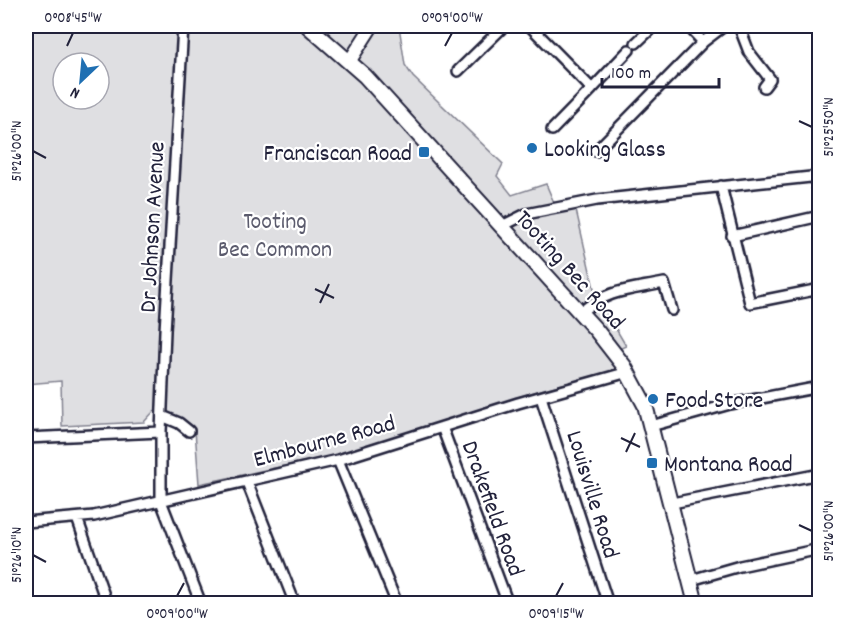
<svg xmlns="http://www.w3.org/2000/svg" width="845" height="629" viewBox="0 0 845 629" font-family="Dekko,sans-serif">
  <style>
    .green { fill: #dfdfe2; stroke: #80808e; stroke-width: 1.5; fill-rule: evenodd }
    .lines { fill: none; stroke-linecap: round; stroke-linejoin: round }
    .minor-casing { stroke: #22223b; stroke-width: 14 }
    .major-casing { stroke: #22223b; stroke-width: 16 }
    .highway-casing { stroke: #22223b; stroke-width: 18 }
    .minor { stroke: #fff; stroke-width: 9 }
    .major { stroke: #fff; stroke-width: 12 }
    .highway { stroke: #fff; stroke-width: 14 }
    .ticks { fill: none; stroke: #22223b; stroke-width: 2 }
    .poi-dot { fill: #1f6fb2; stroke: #fff; stroke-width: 2 }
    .labels { text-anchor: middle; stroke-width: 4.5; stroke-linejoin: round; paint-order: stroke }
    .poi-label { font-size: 24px; fill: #22223b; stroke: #fff; text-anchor: start }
    .park-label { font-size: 24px; fill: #5b5b6d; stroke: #fff }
    .street-label { font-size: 24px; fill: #22223b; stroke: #fff }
    .neatline { fill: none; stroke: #22223b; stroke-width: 2 }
    .ticks-label { font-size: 15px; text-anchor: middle; fill: #22223b }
  </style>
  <rect width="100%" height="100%" fill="#fff"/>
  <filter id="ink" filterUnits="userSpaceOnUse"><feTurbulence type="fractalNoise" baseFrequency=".0167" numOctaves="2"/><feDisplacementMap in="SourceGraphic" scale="12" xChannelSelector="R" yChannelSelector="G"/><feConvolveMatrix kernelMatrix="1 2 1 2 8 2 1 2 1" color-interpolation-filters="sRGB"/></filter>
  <g filter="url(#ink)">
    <path class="green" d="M26 26H399L405 65 413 77 503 164 497 176 512 195 546 184 558 212 576 210 595 293 626 346 607 354 620 369 544 389 336 455 199 484 195 430 175 417 154 411 144 422 62 426 61 381 26 384ZM63 63H99V99H63Z"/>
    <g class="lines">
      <g class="minor-casing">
        <path id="minor" d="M530 26 592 89 629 50
          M688 26 703 42
          M739 26 749 52 770 79 764 87
          M636 43 654 26
          M458 71 504 26
          M552 130 592 89
          M596 151 703 42 724 26
          M815 176 820 198
          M721 186 750 303 820 289
          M502 226 526 214 597 200 820 176
          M732 236 820 216
          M580 313C608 289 630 290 664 283L672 310
          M541 397 608 604
          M162 416 179 423 189 431
          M651 426 730 404 820 387
          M442 427 508 604
          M161 432 165 331 183 26
          M26 438 161 432V501L201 604
          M338 460 397 604
          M247 482 295 604
          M672 503 820 474
          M77 518 107 604
          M26 522 94 516 338 460 518 403 628 372
          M691 580 740 566 820 549
          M69 604 106 601"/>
      </g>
      <g class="major-casing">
        <path id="major" d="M349 62 372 26"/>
      </g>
      <g class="highway-casing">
        <path id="highway" d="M308 26 365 76 596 330 624 366 645 405 696 604"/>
      </g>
      <use href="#minor" class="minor"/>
      <use href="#major" class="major"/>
      <use href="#highway" class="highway"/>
    </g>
  </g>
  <path class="ticks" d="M67 46 73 33M445 46 452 33M799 121 812 127M33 151 46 158M315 289 334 298M320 303 329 284M621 438 640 447M626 452 635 433M799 525 812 531M33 555 46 562M177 596 184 583M556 596 563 583"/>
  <g class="poi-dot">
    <circle cx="532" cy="148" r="6"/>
    <rect x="418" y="146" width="12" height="12" rx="3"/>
    <circle cx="653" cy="399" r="6"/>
    <rect x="646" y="457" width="12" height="12" rx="3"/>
  </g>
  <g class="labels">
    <g class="poi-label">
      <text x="544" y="156">Looking Glass</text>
      <text x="412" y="160" text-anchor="end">Franciscan Road</text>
      <text x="665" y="407">Food Store</text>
      <text x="664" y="471">Montana Road</text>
    </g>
    <g class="park-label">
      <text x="275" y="228">Tooting<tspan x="275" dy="28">Bec Common</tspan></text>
    </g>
    <g class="street-label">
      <text transform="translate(151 227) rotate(-87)" y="8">Dr Johnson Avenue</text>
      <text transform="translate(571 269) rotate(48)" y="8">Tooting Bec Road</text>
      <text transform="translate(324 440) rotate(-15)" y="8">Elmbourne Road</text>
      <text transform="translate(594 494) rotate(73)" y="8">Louisville Road</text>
      <text transform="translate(494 508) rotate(70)" y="8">Drakefield Road</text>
    </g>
  </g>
  <rect width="845" height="629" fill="none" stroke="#fff" stroke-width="66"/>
  <g transform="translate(81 81) rotate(206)"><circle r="28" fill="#ffffff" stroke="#a7a7b1" stroke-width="1.5"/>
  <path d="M0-4.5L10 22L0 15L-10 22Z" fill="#1f6fb2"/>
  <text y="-9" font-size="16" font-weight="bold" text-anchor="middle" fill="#22223b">N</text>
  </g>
  <path d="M602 78v9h117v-9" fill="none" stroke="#22223b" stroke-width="3"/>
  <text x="611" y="78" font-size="18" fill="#22223b" stroke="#ffffff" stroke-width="4.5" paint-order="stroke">100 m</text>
  <rect x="33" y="33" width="779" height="563" class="neatline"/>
  <g class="ticks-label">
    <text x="73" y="22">0°08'45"W</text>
    <text x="452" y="22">0°09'00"W</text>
    <text transform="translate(828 127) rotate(-90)" y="5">51°25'50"N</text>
    <text transform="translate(16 151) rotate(-90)" y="5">51°26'00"N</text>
    <text transform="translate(828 531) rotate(-90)" y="5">51°26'00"N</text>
    <text transform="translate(16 555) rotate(-90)" y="5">51°26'10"N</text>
    <text x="177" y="618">0°09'00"W</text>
    <text x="556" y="618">0°09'15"W</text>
  </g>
</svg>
